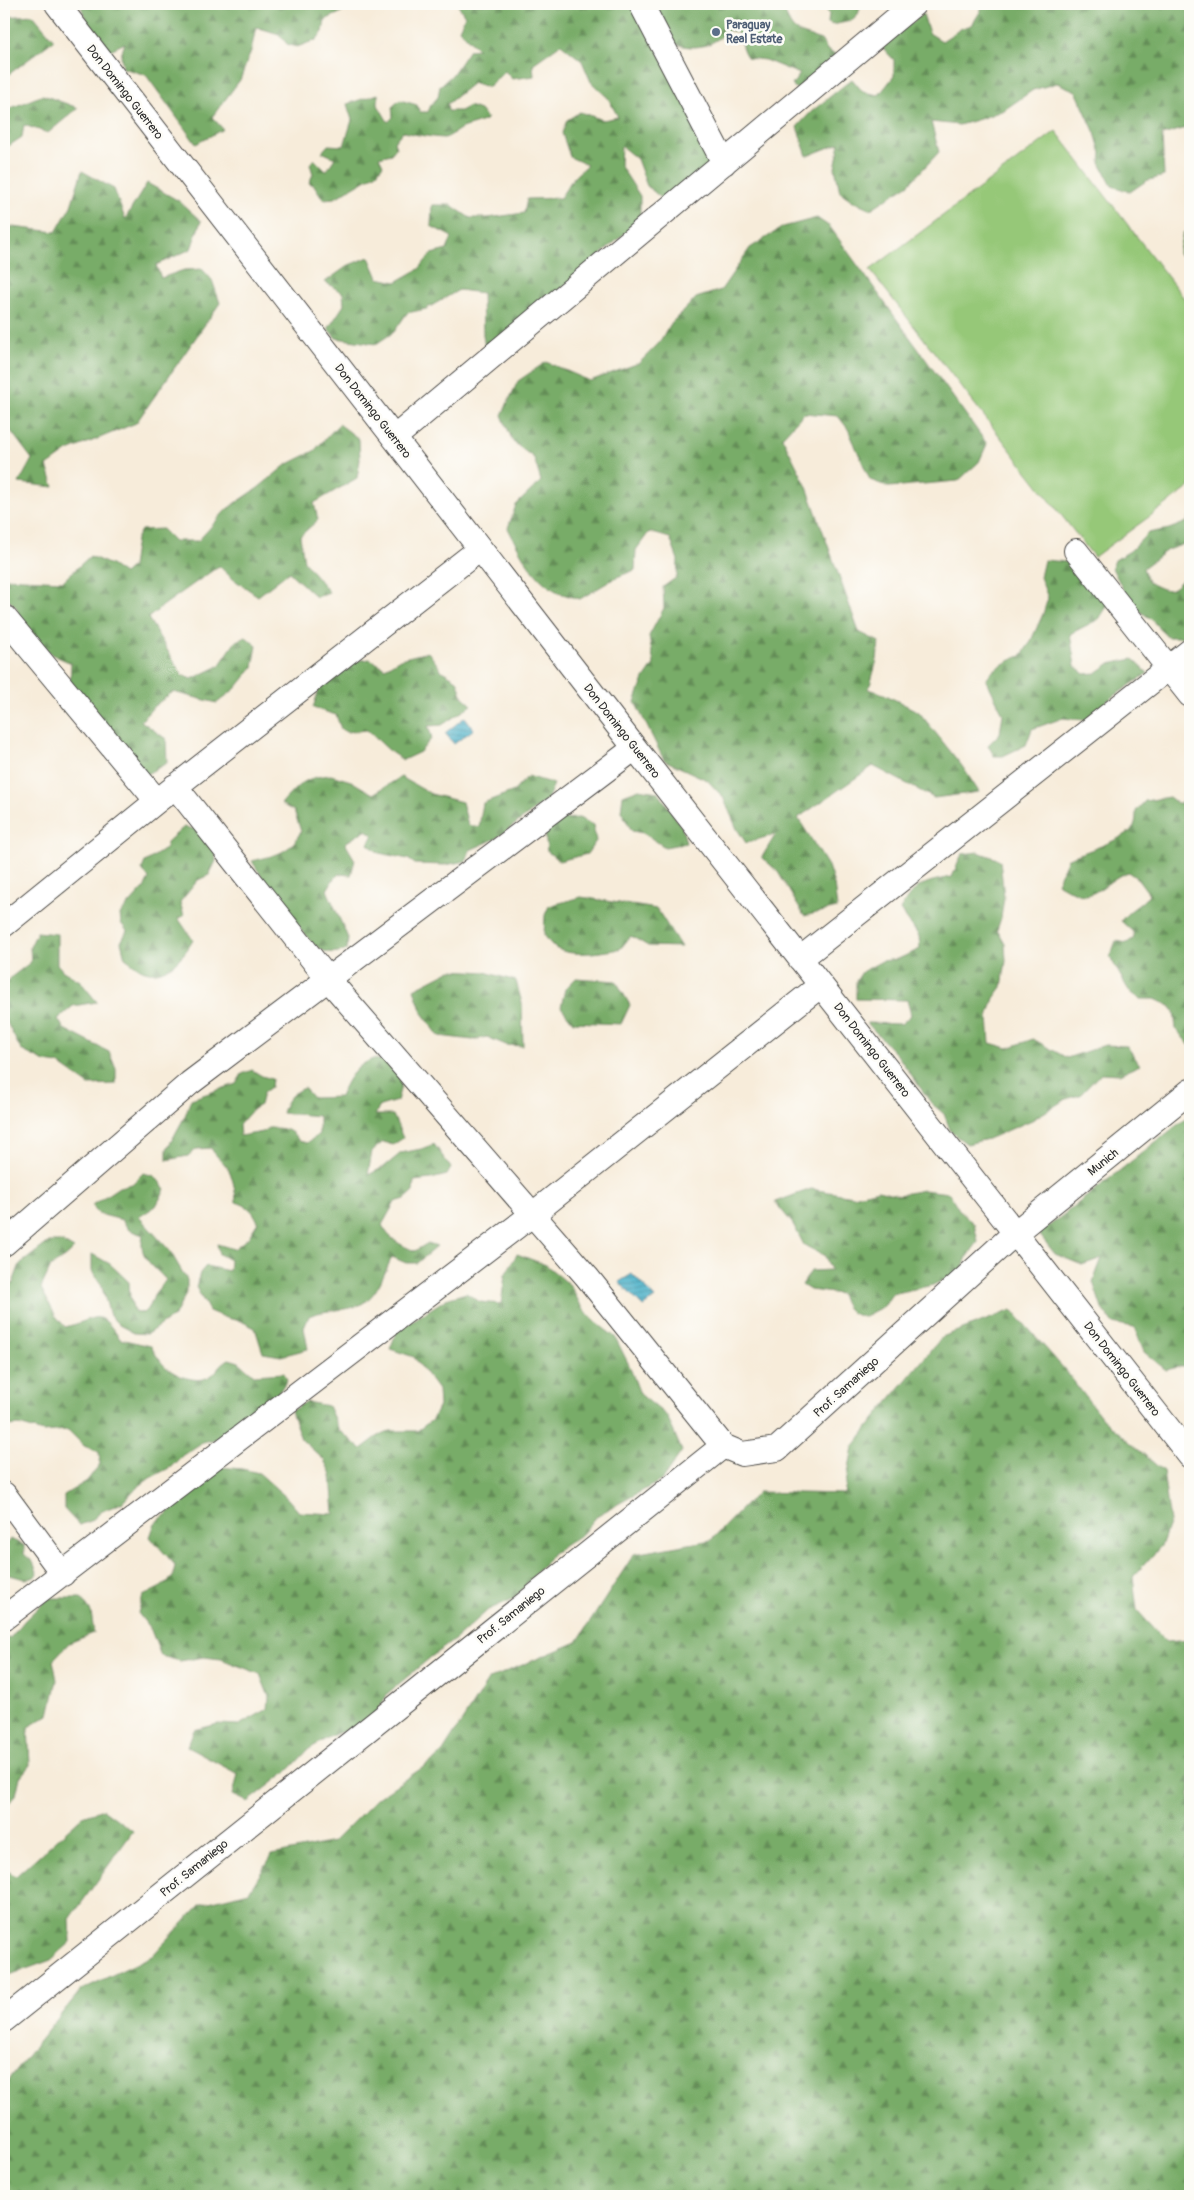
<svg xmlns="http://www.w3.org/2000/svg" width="1194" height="2200" viewBox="0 0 1194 2200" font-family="Pangolin,sans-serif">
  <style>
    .forest { fill: url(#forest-firs); stroke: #526c4a }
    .garden { fill: #96c878; stroke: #607a52 }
    .water { fill: url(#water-rules); stroke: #3a6e7a }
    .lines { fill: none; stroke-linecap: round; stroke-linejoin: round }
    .minor-casing { stroke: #4a4845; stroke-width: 26 }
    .minor { stroke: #fff; stroke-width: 24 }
    .service-dot { fill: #5c6f8a; stroke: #fdfcf7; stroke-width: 2 }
    .labels { text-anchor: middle; stroke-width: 5; stroke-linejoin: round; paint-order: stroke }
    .service-label { font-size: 12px; font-weight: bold; fill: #4e5e75; stroke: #fdfcf7; text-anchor: start }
    .street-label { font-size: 12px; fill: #2b2b2b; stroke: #fdfcf7 }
  </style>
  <defs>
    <pattern id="forest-firs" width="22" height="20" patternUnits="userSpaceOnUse" patternTransform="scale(1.25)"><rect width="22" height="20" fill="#78ac68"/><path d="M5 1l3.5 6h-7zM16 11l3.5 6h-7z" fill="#638c56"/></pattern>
    <pattern id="water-rules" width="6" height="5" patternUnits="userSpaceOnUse" patternTransform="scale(1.25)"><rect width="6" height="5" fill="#49b0c8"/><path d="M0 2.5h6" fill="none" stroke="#3d8fa3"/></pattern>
  </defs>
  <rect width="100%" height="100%" fill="#fdfcf7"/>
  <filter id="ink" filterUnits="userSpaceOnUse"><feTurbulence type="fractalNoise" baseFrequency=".02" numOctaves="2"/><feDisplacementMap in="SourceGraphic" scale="10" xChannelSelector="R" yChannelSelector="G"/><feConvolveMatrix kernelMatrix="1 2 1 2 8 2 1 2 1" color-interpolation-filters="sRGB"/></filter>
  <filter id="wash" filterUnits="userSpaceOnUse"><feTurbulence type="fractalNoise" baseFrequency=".0096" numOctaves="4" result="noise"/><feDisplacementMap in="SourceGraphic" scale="20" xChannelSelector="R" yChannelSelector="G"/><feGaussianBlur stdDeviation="1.12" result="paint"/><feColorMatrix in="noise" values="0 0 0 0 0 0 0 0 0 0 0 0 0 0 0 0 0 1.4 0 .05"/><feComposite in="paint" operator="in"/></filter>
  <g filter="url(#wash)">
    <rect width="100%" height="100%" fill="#f7ecda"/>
    <path class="forest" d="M80 4H352L344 11 325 20 323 32 316 40 297 47 287 44 279 34 256 27 251 51 240 80 212 117 223 129 196 144 146 75 123 68 121 55 125 43 110 50 96 46Z
      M457 4H633L717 160 666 202 647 186 637 159 621 146 620 165 640 196V220L486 355 483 335 482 293 459 290 426 309 407 313 394 332 376 344 336 338 328 329 344 305 343 293 325 282 349 265 369 257 378 278 396 282 419 269 431 254 447 250 452 237 431 226 432 205H451L470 218H488L524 213 527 199 560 198 574 177 587 165 570 157 562 133 567 120 580 112 603 120 618 117 608 98 591 82 582 61 561 44 533 64 534 76 512 79 505 71 488 87 473 83 447 104 448 111H460L469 106 480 110 487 119C478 124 470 125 462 128 456 131 450 137 444 138 439 138 407 134 403 131L394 142 396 148 391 154 379 157 383 165 377 173 335 198 323 199 314 185 309 183 313 174 310 164 314 159 326 171 335 158 322 152 328 145 344 146 352 120 347 104 378 94V105L388 122 393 117 392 107 400 100 417 105 420 112H428L431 105 438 97 440 86 452 75 469 50 478 49 459 29 465 16Z
      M651 4H787L783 6C792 35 795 31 821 40L828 51 836 55 799 91 792 85 800 74 765 60 748 58C741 50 742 41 737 32L729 30C711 47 696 51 672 43Z
      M823 4H861C857 24 851 20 833 25L828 23 829 14Z
      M980 4H1190V127L1162 135 1164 176 1146 181 1130 192 1112 186 1100 163 1101 153 1095 133 1076 91 1057 83 1033 90 1004 110 980 119 959 125 931 122 939 152 909 184 871 209 853 201 840 192 835 168 840 143 807 156 797 127 811 112 852 79 863 92 879 95 894 76V60L881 46 923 14 929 33 942 41 962 28 972 25 983 7Z
      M33 15 54 40 4 78V17Z
      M43 95 78 108 48 133 24 125 22 137 4 149V108H11Z
      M82 171 114 189 125 219 147 183 179 201 201 221 191 249 156 265 161 278 184 270 202 269 212 280 220 303 136 423 68 451 47 466 54 487 19 483 32 459 4 422V226L56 232 71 206Z
      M817 218 830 227 987 444 979 462 958 481 889 487 870 480 848 429 838 416 804 413 782 437 807 487 859 632 879 642 877 660 869 689 884 694 919 712 962 766 979 792 934 798 873 766 798 818 828 866 834 884 837 908 804 916 778 872 762 857 776 834 746 843 737 829 723 797 707 780 664 760 635 702 644 679 654 664 649 636 664 608 663 587 677 577 678 560 670 538 649 532 636 550 635 570 617 577 580 599C573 597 564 595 558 592 533 579 520 552 508 528L516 505 541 481 534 458 513 442 502 415 518 381 546 362 590 381 639 363 658 344 672 322 696 298 721 290 750 248 783 227Z
      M1190 229V260L1178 254 1183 233Z
      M339 424 359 439 360 460 357 478 314 503 318 520 300 536 304 561 329 592 316 597 289 572 258 596 233 579 219 566 164 605 148 618 182 675 192 679 219 666 236 641 246 637 257 646 253 667 236 688 217 703 173 692 154 706 141 721 166 739 167 763 143 776 70 689 71 663 51 654 22 623 16 607 4 594V578L63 581 90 556 111 565 124 574 132 567 136 539 141 530 162 529 174 541H198L227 509 258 488 286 465 314 451Z
      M1190 515V542L1167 550 1143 568 1148 582C1173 596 1172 590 1190 571V637H1167L1151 619 1131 605 1112 568 1115 560 1130 551 1148 533 1169 529 1187 522Z
      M1044 560 1067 562 1086 576 1108 605 1099 619 1070 634 1075 666 1084 674 1096 673 1109 664 1133 659 1148 673 1107 701 1094 721 1063 718 1032 729 1026 745 1003 756H994L988 745 1000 733 1003 714 986 679C993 668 1009 660 1021 656L1030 643 1043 614 1048 598 1040 577Z
      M428 652 442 671 457 680 463 697 472 705 442 725 428 726 432 738 420 752 403 760 392 753 367 730 346 732 341 729 336 715 313 708 319 689 346 662 370 659 385 668 400 659Z
      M331 775 351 781 373 794 401 777 431 794 462 802 468 825 479 827 483 803 514 791 528 776 554 784 547 800 497 838 470 850 466 861 445 865 415 864 408 859 379 853 368 844 373 835 366 830 345 843 355 860 351 875 339 874 333 880 327 890 348 938 347 950C332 954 325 954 313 944L262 884V877L252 861C275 855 290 854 301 831L294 811 281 804C298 785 304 777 331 775Z
      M639 789 658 792 682 827 686 843 665 847 643 833 632 831 621 811 623 795Z
      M1169 797 1177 803H1190V1046L1176 1029 1174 1011 1170 1006 1155 999H1140L1129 991 1110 957 1116 941 1127 943 1134 938 1133 932 1121 921C1129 909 1141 906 1149 894L1138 879 1128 872C1111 877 1098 896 1083 895 1075 894 1065 887 1057 883L1068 858C1080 854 1124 839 1131 830 1136 825 1136 818 1136 811L1145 801Z
      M579 818 593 825 596 841 587 854 559 861 547 851 545 833 559 819Z
      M184 827 200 830 215 852 216 861 209 875 198 880 180 902 184 916 178 918 193 940C185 955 166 978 145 971 138 969 131 962 125 958L121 942 127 931 121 923 120 914 144 888 149 879 142 869 145 862 165 849 168 841Z
      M978 852 1000 860 1004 897 1001 918 997 930 1005 944 1006 961 1002 987 994 998 988 1017 990 1043 1008 1048 1033 1039 1067 1058 1105 1045 1127 1046 1140 1065 1120 1074 1101 1073 1080 1095 1066 1099 1032 1120 988 1139 967 1144 951 1132 944 1114 931 1103 898 1056 867 1023 901 1024 911 1015 907 1000 856 999V981L862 972 882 961 898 959 920 949 919 936 900 910C914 884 925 882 952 877L962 854Z
      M581 897 657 909 681 947 648 946 631 936 620 949C603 952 569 958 554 947 550 944 547 938 544 935L545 915 549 906Z
      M37 932 57 934V964L63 971 80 981 97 1002 73 1006 58 1019 64 1029 109 1052 116 1069V1084L89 1085 59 1064 45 1062 21 1050 4 1017V988L10 978 31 962 30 947Z
      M451 970 485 972 516 981 522 1003 523 1046 506 1045 487 1037 473 1040 439 1036 422 1013 414 989Z
      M576 978 616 981 630 1005 621 1024 573 1022 561 1007 565 989Z
      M373 1059 385 1061 398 1068 401 1086 397 1101 380 1106 375 1115H393L403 1138 393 1145 383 1142 372 1151 368 1175 384 1167 401 1153 421 1149 434 1144 451 1168 447 1175 431 1179 414 1181 413 1192 405 1199 395 1202 382 1225C389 1239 400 1245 415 1251L428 1243 437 1246 417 1263H406L392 1257C380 1282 375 1306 344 1309 331 1311 321 1311 309 1316L304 1328 308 1349 281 1356 263 1353 255 1328 241 1321 226 1318 209 1311 196 1287 200 1273 206 1266 229 1271 230 1260 219 1254 217 1244 234 1249 248 1238 258 1222C253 1210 248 1206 236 1202 236 1193 232 1173 227 1167 222 1160 215 1156 211 1148L197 1149 188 1156 167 1160V1149L185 1116 191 1099 236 1084 242 1074 252 1070 262 1076 272 1079 271 1087 263 1093 260 1105 253 1109 239 1125 240 1136 263 1132 268 1128C283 1128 291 1128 299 1141L307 1143 319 1134V1116L282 1113C285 1101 292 1092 304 1088L313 1098 340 1097C347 1079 355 1066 373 1059Z
      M1190 1115V1364L1166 1370 1144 1352 1134 1327 1112 1323 1102 1309 1093 1282 1102 1258 1082 1265 1055 1254 1039 1234Z
      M143 1173 155 1176 165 1189 156 1206 139 1217 170 1251 187 1280V1292L175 1315 147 1334 134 1333 119 1325 110 1316 101 1284 92 1271V1254L110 1264 129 1282 130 1297 134 1311 143 1313 150 1306 155 1293 166 1280C152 1264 138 1258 143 1235L129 1230 122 1220 99 1214 92 1205 119 1187 132 1184Z
      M811 1189 853 1196 878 1190 898 1195 923 1190 949 1193 960 1211 974 1224 978 1242 967 1257 961 1272 933 1285 892 1294 884 1306 863 1317C849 1314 845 1307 841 1294L810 1290 802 1285 811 1271 831 1270 825 1256 804 1245 793 1224 775 1202Z
      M49 1242H62L74 1249 62 1260 51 1266 41 1288 55 1315 65 1327C97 1320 97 1305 120 1339L151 1346C154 1352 158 1358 162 1363 172 1375 198 1386 212 1375 219 1369 219 1365 229 1359L239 1362 254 1375 284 1373 287 1380 277 1395 224 1437 203 1442 183 1455 171 1467 150 1478 134 1490 122 1503 102 1511 91 1521 79 1525 64 1509V1495L87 1481 100 1464 99 1452 84 1446 68 1430 43 1432 19 1425 7 1426 4 1430V1292L13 1283 20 1264Z
      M517 1254 546 1265 570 1285 580 1304 593 1320 615 1337 629 1365 640 1394 667 1416 682 1451 662 1480 598 1515 582 1534 553 1553 515 1598 488 1610 457 1638 431 1657 388 1693 373 1719 331 1736 309 1749 289 1770 248 1802 233 1795 238 1774 187 1747 194 1730 218 1724 239 1725 268 1709 269 1697 260 1674 221 1659 204 1657 180 1661 161 1656 151 1630 138 1613 143 1596 161 1587 173 1577 175 1565 150 1537 155 1523 172 1510 185 1490 220 1467 242 1469 259 1473 287 1498 299 1512 334 1514 331 1474 324 1460 301 1439 291 1411 306 1402 328 1406 339 1430 361 1449 377 1437 390 1431H417L432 1420 439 1406 438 1390 414 1357 390 1349 397 1331 446 1299 466 1293 480 1302 501 1304 505 1275Z
      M1012 1310 1065 1370 1102 1418 1163 1471 1170 1522 1161 1546 1133 1577 1137 1610 1166 1642 1190 1640V2196H4V2086L36 2045 81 1990 152 1956 201 1904 249 1892 272 1855 333 1842 377 1798 440 1756 489 1679 577 1642 634 1554 711 1540 758 1492 844 1494 853 1447 887 1403 942 1337Z
      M10 1539 24 1545V1554L33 1562 38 1574C29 1583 20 1577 9 1575L4 1578V1548Z
      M48 1598H81L91 1612 94 1633 69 1643 53 1660 57 1680 49 1715 28 1727 30 1765 20 1777 16 1795 4 1808V1641L11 1637 25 1620Z
      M103 1809 133 1831 70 1919 71 1942 51 1960 4 1977V1869L16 1876 83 1816Z"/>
    <path class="garden" d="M1056 131 1190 306V487L1094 557 870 270Z"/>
    <path class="water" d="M465 717 474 729 454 744 445 733Z
      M632 1274 655 1298 643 1307 619 1282Z"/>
  </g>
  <g filter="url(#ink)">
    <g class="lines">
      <g class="minor-casing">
        <path id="minor" d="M57 4 635 748 1190 1456
          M641 4 724 163
          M394 438 914 4
          M1076 551 1190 695
          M4 617 157 801
          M175 786 328 979 587 1277 723 1446 742 1454 777 1449 1015 1233 1190 1091
          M4 925 157 801 480 549
          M800 959 1190 651
          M4 1244 190 1083 635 748
          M4 1494 63 1574
          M4 1618 533 1214 821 985
          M4 2020 723 1446"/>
      </g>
      <use href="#minor" class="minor"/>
    </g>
  </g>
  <circle class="service-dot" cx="716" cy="32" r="5"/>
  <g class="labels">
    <g class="service-label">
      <text x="726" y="29">Paraguay<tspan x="726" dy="14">Real Estate</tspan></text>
    </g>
    <g class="street-label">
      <text transform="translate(125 92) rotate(52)" y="4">Don Domingo Guerrero</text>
      <text transform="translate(373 411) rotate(52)" y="4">Don Domingo Guerrero</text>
      <text transform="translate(622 731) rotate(52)" y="4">Don Domingo Guerrero</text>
      <text transform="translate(872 1050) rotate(52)" y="4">Don Domingo Guerrero</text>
      <text transform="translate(1103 1162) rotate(-39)" y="4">Munich</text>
      <text transform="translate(1122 1369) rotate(52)" y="4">Don Domingo Guerrero</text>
      <text transform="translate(846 1387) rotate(-42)" y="4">Prof. Samaniego</text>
      <text transform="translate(511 1615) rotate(-39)" y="4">Prof. Samaniego</text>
      <text transform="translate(194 1868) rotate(-39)" y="4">Prof. Samaniego</text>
    </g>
  </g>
  <rect width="1194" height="2200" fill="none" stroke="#fdfcf7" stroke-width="20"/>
</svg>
